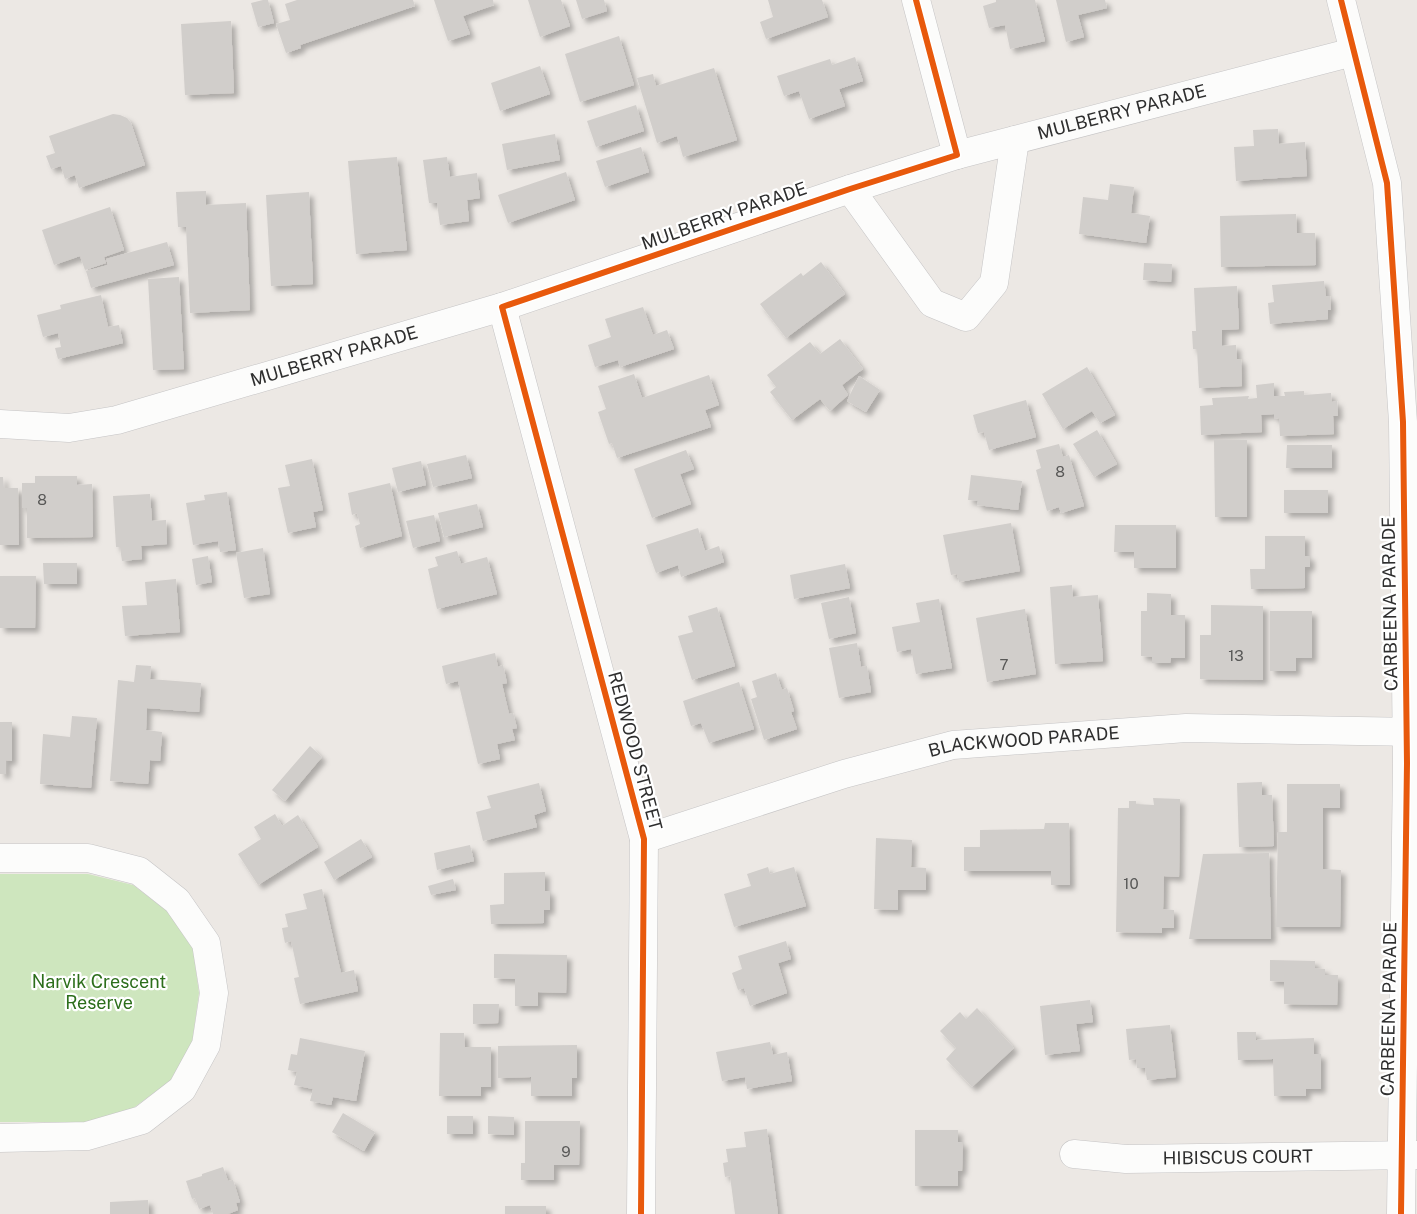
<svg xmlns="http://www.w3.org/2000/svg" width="1417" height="1214" viewBox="0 0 1417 1214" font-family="'Public Sans',sans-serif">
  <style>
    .green { fill: #cee6be }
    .building { fill: #d1cecb; filter: url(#shadow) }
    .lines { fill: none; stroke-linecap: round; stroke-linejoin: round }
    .minor-casing { stroke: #c5c4c5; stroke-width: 29 }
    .minor { stroke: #fcfcfb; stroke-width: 28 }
    .cycleway-casing { stroke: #fff; stroke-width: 9 }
    .cycleway { stroke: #e8590c; stroke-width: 6 }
    .labels { text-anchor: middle; stroke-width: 4.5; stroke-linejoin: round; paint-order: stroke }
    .number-label { font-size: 15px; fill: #585857 }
    .street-label { font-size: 18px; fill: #2e2e2e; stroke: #fff }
    .park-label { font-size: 18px; fill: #2c6e1b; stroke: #fff }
  </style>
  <defs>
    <filter id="shadow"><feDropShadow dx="4.5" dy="4.5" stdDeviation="2.5" flood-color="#0004"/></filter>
  </defs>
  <rect width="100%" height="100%" fill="#ece8e4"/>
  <path class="green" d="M0 874H88L133 885 167 911 193 949 199 993 192 1044 170 1081 132 1109 85 1122H0Z"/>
  <path class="building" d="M263 0H268L274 23 258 27 251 3Z
    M297 0H413L415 6 300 45 301 48 286 53 276 24 290 20 285 4Z
    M434 0H493L494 5 463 16 470 34 448 41Z
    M528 0H561L570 26 540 37Z
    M576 0H604L607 11 582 19Z
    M768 0H822L828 17 766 39 760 22 773 17Z
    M996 0H1035L1045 41 1010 49 1005 25 989 28 983 6 996 2Z
    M1056 0H1105L1107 8 1078 15 1084 37 1066 42Z
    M231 21 234 93 185 95 181 24Z
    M619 36 634 85 580 102 565 54Z
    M855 57 863 81 839 89 845 106 809 119 799 91 784 96 777 76 830 59 832 65Z
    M540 66 550 94 500 111 491 83Z
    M714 68 737 140 683 157 677 136 657 143 637 78 653 74 656 86Z
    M636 105 644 131 596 147 587 121Z
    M113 114 120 115 127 118 131 123 145 165 79 188 75 175 65 179 61 166 51 169 46 156 55 153 49 136Z
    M1278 129 1279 144 1305 142 1307 176 1236 181 1234 147 1254 146 1253 130Z
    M555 134 560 160 507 170 502 144Z
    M641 147 649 172 605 187 596 161Z
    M397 157 407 250 356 254 348 161Z
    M447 157 450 177 477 173 480 198 467 200 469 221 440 225 437 203H429L423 160Z
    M566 172 575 200 508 223 498 195Z
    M1110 184 1134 187 1131 213 1150 216 1146 243 1079 234 1083 197 1108 200Z
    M206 191V205L246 203 250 310 190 313 186 227H178L176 192Z
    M309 192 313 284 271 286 266 195Z
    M110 207 124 250 104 257 106 263 85 270 80 256 54 265 42 230Z
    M1296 214 1297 233H1315L1316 265 1221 267 1220 216Z
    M167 242 174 265 91 288 86 271 108 265 106 259Z
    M821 262 845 294 786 338 760 304 801 273 803 276Z
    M1144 263 1172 264 1171 282 1143 280Z
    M179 277 184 369 153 370 148 279Z
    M1324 281 1326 296H1330L1331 310H1328V319L1270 324 1268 303 1274 302 1272 285Z
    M1237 286 1239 329 1222 330V346L1236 345 1237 359H1241L1242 386 1199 388 1197 349H1193L1192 331H1196L1194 288Z
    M101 295 108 327 119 325 123 343 58 359 55 348 61 347 58 333 43 337 37 315 61 309 60 305Z
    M643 307 653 335 667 330 674 349 620 367 618 360 595 367 588 345 611 337 605 319Z
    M840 339 863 369 842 385 848 395 830 411 820 399 792 420 770 392 776 387 767 375 810 342 820 354Z
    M1087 367 1115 415 1100 423 1092 411 1063 429 1042 394Z
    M634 374 642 398 709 375 719 405 705 410 711 427 617 458 612 443 609 444 598 412 606 409 598 386Z
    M859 376 880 390 866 412 847 401Z
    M1274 383V396H1285L1284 392 1304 391V395L1331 393 1332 402 1337 401 1338 416H1333L1334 434 1280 436 1279 418 1274 419V414L1261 415 1262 432 1201 435 1200 406 1213 405 1212 398 1249 396 1248 399 1257 398 1256 385Z
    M1026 400 1036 437 989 450 984 432 978 433 973 415Z
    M1097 430 1117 464 1094 477 1073 444Z
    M1214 440H1247V517H1215Z
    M1059 444 1063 457 1069 455 1084 506 1061 513 1059 507 1047 511 1036 470 1041 468 1036 450Z
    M1287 445H1332V468H1286Z
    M686 450 694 469 680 474 691 504 652 518 634 469Z
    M466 455 472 478 433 487 427 464Z
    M312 459 323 510 313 512 316 527 288 533 278 488 290 486 285 465Z
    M421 461 426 485 398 492 392 468Z
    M971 475 1022 481 1018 510 977 505 978 501 968 500Z
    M35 476H77V485L92 484 93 537 27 538V508H22V483H35Z
    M0 477H3L4 488H18L19 545H0Z
    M390 483 402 536 360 548 355 526 360 524 357 513 352 515 348 493Z
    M1284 490H1328V513H1284Z
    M227 492 236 550 220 552 218 541 193 545 186 503 205 500 204 495Z
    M150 494 152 521 166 520 167 544 141 546 142 559 122 561 120 547H116L113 496Z
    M477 504 483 527 444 537 438 513Z
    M434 515 440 541 413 548 406 521Z
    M1011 523 1020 571 959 582 957 574 951 575 943 535Z
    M1115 525H1176V568H1134V552H1114Z
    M698 528 705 551 719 546 724 562 681 577 678 565 656 573 646 545Z
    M1265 536H1305V556H1310V567H1305V588L1251 589 1250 569H1265Z
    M263 548 270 594 244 598 236 553Z
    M457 551 461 564 487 557 497 594 437 609 428 569 438 566 435 557Z
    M208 556 212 582 196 585 192 559Z
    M43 563H77V584H44Z
    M845 564 850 588 794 599 790 575Z
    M0 576H36L35 628H0Z
    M176 579 180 632 125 636 122 606 147 605 145 582Z
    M1072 585 1073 597 1098 595 1103 661 1055 664 1050 587Z
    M1147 593 1171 594V615H1185V658H1171L1170 663H1152V657L1141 656V611H1147Z
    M849 597 856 633 829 639 821 603Z
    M939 599 952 668 916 674 911 649 897 652 892 627 920 622 916 603Z
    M1211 605 1263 606V680L1200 679V635H1211Z
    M717 607 735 666 692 680 678 636 693 632 688 616Z
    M1025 609 1036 674 987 682 976 618Z
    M1270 611H1312V658H1296V671H1270Z
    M857 643 861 667 867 666 871 692 839 698 829 648Z
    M495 653 498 667 503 665 507 683 502 684 509 714 513 713 517 728 512 729 515 740 497 744 500 759 478 764 458 681 446 684 442 666Z
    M136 665 151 666 150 679 201 683 199 712 147 708 146 730 162 732 160 761 150 760 148 784 110 781 118 680 134 682Z
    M776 673 782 690 787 688 794 711 791 712 797 729 764 740 751 699 757 697 752 681Z
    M739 682 754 729 709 743 701 723 691 726 683 701Z
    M72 716 97 718 91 788 40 784 43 734 70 737Z
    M0 722H12V761L6 760V774H0Z
    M310 746 322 757 285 801 272 790Z
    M1262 782V795H1272L1274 846 1239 847 1237 783Z
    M539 783 546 811 534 815 537 827 483 841 476 812 491 808 487 796Z
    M1287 784H1340V808H1323V869L1341 870 1340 927H1276L1278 832H1287Z
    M1153 798 1180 799 1179 877 1164 876 1163 909 1174 910V928H1162V933L1116 932 1118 808H1129V801H1136V804L1154 805Z
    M275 814 282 826 298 815 318 847 258 885 238 854 261 839 254 827Z
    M1045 823H1069L1070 885H1051V871H964V847H980V830L1044 829Z
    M876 838 912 840 911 867 926 868V890H898V910L874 909Z
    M361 839 372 857 334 880 324 862Z
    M470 845 474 861 437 870 434 853Z
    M1269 853 1271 939H1189L1203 854Z
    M768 867 770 874 794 867 806 906 734 927 724 894 751 886 747 874Z
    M545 872V891H550V910H544V923L491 924 490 905 504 904V873Z
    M453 879 456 890 431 895 428 886Z
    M322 889 341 973 354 970 358 991 300 1004 294 978 299 977 291 941 285 943 282 928 288 927 285 914 307 909 303 894Z
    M786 941 791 959 778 963 787 993 750 1006 744 988 738 990 732 973 742 969 738 956Z
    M494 954 567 955 566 993 538 992V1006H515V979L494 978Z
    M1270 960 1315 961V968L1325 969V975H1338L1337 1005 1284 1004V982L1270 981Z
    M1090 1000 1093 1022 1076 1024 1080 1051 1045 1055 1040 1006Z
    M473 1004H499L498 1023 473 1024Z
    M977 1008 1014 1048 972 1087 946 1059 956 1048 940 1031 960 1012 966 1019Z
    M1170 1025 1176 1077 1147 1080 1145 1068H1137L1136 1059 1129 1060 1126 1029Z
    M1237 1032H1256V1040L1314 1038V1054H1321V1089H1306V1096H1274L1273 1059 1238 1060Z
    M440 1033H464L465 1047H491V1087H481V1096H439Z
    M300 1038 365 1051 356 1101 333 1097 331 1105 310 1101 313 1089 294 1085 297 1072 288 1070 291 1054 297 1055Z
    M770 1042 773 1055 787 1052 792 1081 747 1089 745 1077 722 1081 716 1052Z
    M577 1045V1078H572V1096H531V1077L498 1078V1046Z
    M343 1113 375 1132 364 1151 332 1132Z
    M447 1116H473V1134H447Z
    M488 1116 514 1117V1135L488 1134Z
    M525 1121H580L579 1165H554V1180H521V1163H525Z
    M767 1129 778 1214H735L730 1176 725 1177 723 1163 728 1162 726 1149 746 1147 744 1132Z
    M915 1130H958V1142H963L962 1171H958V1186H915Z
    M223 1167 228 1181 233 1180 240 1202 236 1203 238 1210 228 1214H213L210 1205 199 1209 195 1198 192 1199 186 1181 202 1176V1174Z
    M148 1200 149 1214H110V1202Z
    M505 1206H546V1214H505Z"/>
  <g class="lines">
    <g class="minor-casing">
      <g id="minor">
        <path d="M916 0 957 155"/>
        <path d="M1341 0 1387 183 1403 422 1407 763 1401 1214"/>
        <path d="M850 189 932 303 966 317 994 283 1015 140"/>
        <path d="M502 307 644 839 641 1214"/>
        <path id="s1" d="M0 424 69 428 117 420 502 307 850 189 957 155 1353 52"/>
        <path id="s2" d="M644 839 844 774 953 745 1186 728 1417 732"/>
        <path d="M0 858H88L139 871 177 901 206 943 214 993 206 1045 182 1089 142 1120 87 1136 0 1138"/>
        <path id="s3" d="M1074 1154 1126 1159 1417 1155"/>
      </g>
    </g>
    <use href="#minor" class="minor"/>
    <g class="cycleway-casing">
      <path id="cycleway" d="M1341 0 1387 183 1403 422 1407 763 1401 1214
        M641 1214 644 839 502 307 850 189 957 155 916 0"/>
    </g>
    <use href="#cycleway" class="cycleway"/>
  </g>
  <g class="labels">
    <g class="number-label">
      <text x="1060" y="477">8</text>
      <text x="42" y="505">8</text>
      <text x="1236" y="661">13</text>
      <text x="1004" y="670">7</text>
      <text x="1131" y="889">10</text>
      <text x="566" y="1157">9</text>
    </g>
    <g class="street-label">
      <text dy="6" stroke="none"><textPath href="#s1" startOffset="1169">MULBERRY PARADE</textPath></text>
      <text transform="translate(724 216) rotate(-19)" y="6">MULBERRY PARADE</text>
      <text dy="6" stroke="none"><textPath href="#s1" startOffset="344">MULBERRY PARADE</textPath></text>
      <text transform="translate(1390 604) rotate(-91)" y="6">CARBEENA PARADE</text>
      <text dy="6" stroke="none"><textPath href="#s2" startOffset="394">BLACKWOOD PARADE</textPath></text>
      <text transform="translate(635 751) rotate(75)" y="6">REDWOOD STREET</text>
      <text transform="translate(1389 1009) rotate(-89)" y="6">CARBEENA PARADE</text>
      <text dy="6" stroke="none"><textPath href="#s3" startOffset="164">HIBISCUS COURT</textPath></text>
    </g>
    <g class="park-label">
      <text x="99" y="988">Narvik Crescent<tspan x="99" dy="21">Reserve</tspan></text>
    </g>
  </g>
</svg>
